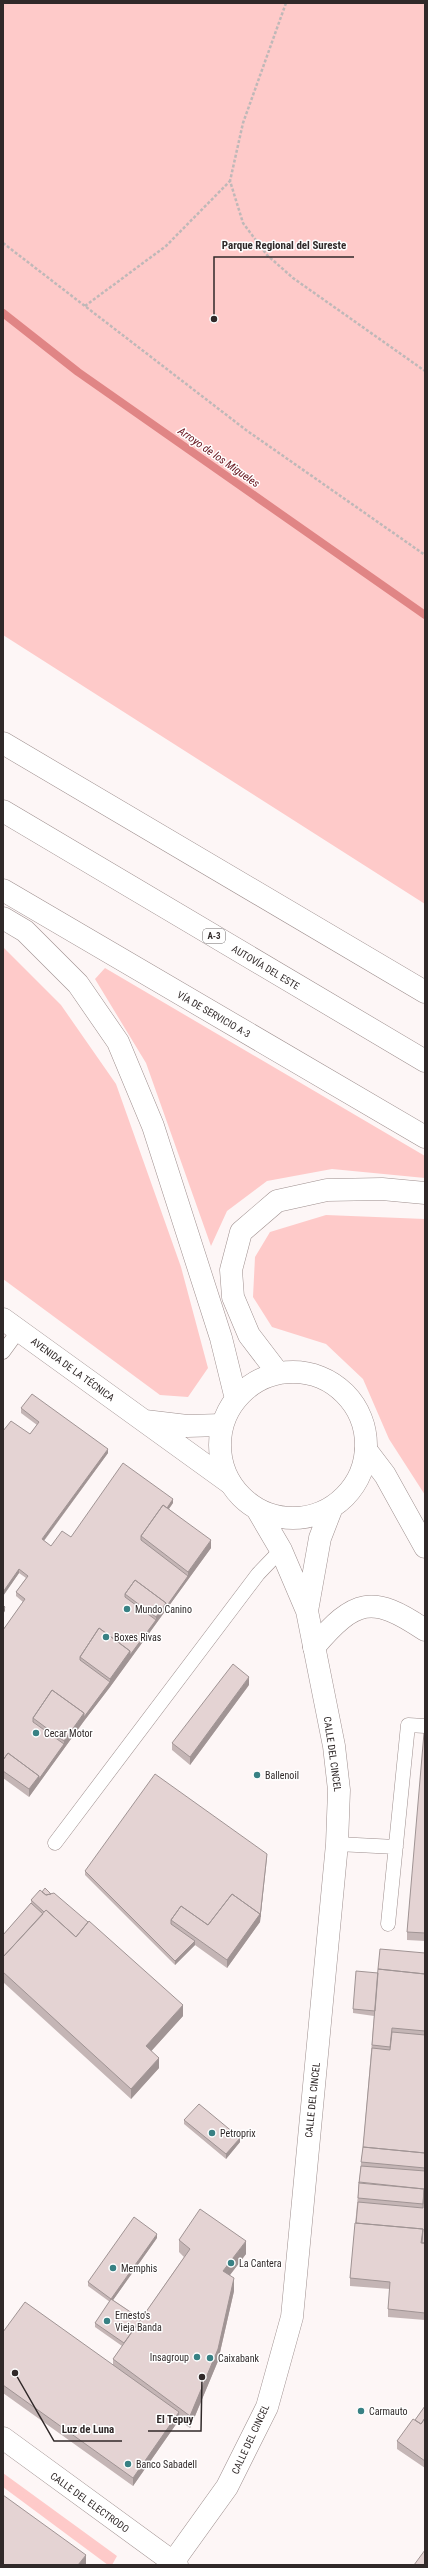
<svg xmlns="http://www.w3.org/2000/svg" width="428" height="2568" viewBox="0 0 428 2568" font-family="'Roboto Condensed',sans-serif">
  <style>
    .green { fill: #fecac9 }
    .lines { fill: none; stroke-linecap: round; stroke-linejoin: round }
    .stream { stroke: #e08585; stroke-width: 8 }
    .lane-casing { stroke: #9e8f8e; stroke-width: 15 }
    .street-casing { stroke: #9e8f8e; stroke-width: 23 }
    .secondary-casing { stroke: #9e8f8e; stroke-width: 23 }
    .highway-casing { stroke: #9e8f8e; stroke-width: 23 }
    .path { stroke: #bfb8b8; stroke-width: 2.5; stroke-dasharray: 3 2; stroke-linecap: butt }
    .lane { stroke: #fff; stroke-width: 14 }
    .street { stroke: #fff; stroke-width: 22 }
    .secondary { stroke: #fff; stroke-width: 22 }
    .highway { stroke: #fff; stroke-width: 22 }
    .wall { fill: #c4b5b5 }
    .shaded-wall { fill: #a09494 }
    .building { fill: #e4d3d3; stroke: #a09494 }
    .poi-dot { fill: #388184; stroke: #fff; stroke-width: 1.5 }
    .labels { text-anchor: middle; stroke-width: 3; stroke-linejoin: round; paint-order: stroke }
    .shield { fill: #fff; stroke: #6e6969; stroke-width: 1 }
    .shield-label { font-size: 9px; font-weight: bold; fill: #302929 }
    .street-label { font-size: 10px; fill: #302929; stroke: #fff }
    .poi-label { font-size: 10px; fill: #302929; stroke: #fff; text-anchor: start }
    .water-label { font-size: 11px; font-style: italic; fill: #66141d; stroke: #fff }
    .leader { fill: none; stroke: #302929; stroke-width: 1.5 }
    .callout-dot { fill: #302929; stroke: #fff; stroke-width: 1.5 }
    .callout-label { font-size: 11px; text-anchor: middle; font-weight: bold; fill: #302929; stroke: #fff; stroke-width: 3; stroke-linejoin: round; paint-order: stroke }
  </style>
  <rect width="100%" height="100%" fill="#fdf6f6"/>
  <path class="green" d="M3 3H425V904L3 635Z
    M3 947 61 1005 116 1084 181 1267 208 1368 188 1397 160 1395 3 1279Z
    M105 968 425 1156V1178L332 1169 267 1181 227 1211 211 1246 146 1063 95 979Z
    M326 1215 425 1219V1495L389 1439 363 1379 326 1344 272 1327 253 1297 255 1257 270 1232Z
    M3 2473 117 2556 112 2565H108L3 2487Z"/>
  <g class="lines">
    <path class="stream" d="M3 313 78 372 425 615"/>
    <g class="lane-casing">
      <path id="lane" d="M3 1352 19 1330
        M55 1843 258 1574 281 1550
        M337 1844 396 1847
        M388 1924 408 1725 425 1726"/>
    </g>
    <g class="street-casing">
      <path id="street" d="M3 1319 230 1483
        M145 1421 187 1426 222 1425
        M366 1450 385 1475 425 1547
        M314 1647C355 1599 372 1594 425 1630
        M3 2438 177 2565"/>
    </g>
    <g class="secondary-casing">
      <path id="secondary" d="M3 890 425 1137
        M3 918 25 931 78 984 118 1042 153 1126 221 1338 236 1399
        M220 1445a73 73 0 1 1 146 0a73 73 0 1 1-146 0Z
        M278 1373 249 1335 233 1297 231 1270 241 1232 277 1201 327 1190 382 1189 425 1193
        M307 1611 320 1538 332 1507
        M171 2565 227 2487 267 2407 292 2317 337 1844 339 1790 334 1746 307 1611 281 1550 257 1509"/>
    </g>
    <g class="highway-casing">
      <path id="highway" d="M3 743 425 992
        M3 811 425 1061"/>
    </g>
    <path class="path" d="M286 3 243 123 230 181 243 223 267 255 293 278 425 371
      M3 243 246 430 425 555
      M85 306 166 246 230 181"/>
    <use href="#lane" class="lane"/>
    <use href="#street" class="street"/>
    <use href="#secondary" class="secondary"/>
    <use href="#highway" class="highway"/>
  </g>
  <path class="wall" d="M21 1408 108 1453 44 1541 51 1546 71 1537 173 1503 169 1509 211 1548 110 1687 84 1721 29 1797 3 1778V1630L23 1602 16 1596V1592L26 1578 19 1573 3 1596 30 1434 37 1425 21 1413Z
    M249 1685 190 1765 172 1750V1743Z
    M425 1733V1941L407 1940V1932Z
    M267 1858 260 1922 227 1968 195 1945 175 1965 85 1875V1871Z
    M31 1900 183 2016 151 2051 159 2068 131 2099 3 1982V1935L31 1903Z
    M425 1953V2320L388 2317V2309L390 2289 350 2286V2278L361 2162 363 2147 374 2016 353 2013V2009L378 1973Z
    M184 2120 240 2142 226 2159 184 2124Z
    M157 2238 113 2300 141 2319 184 2257 179 2252V2240L246 2254 230 2275 234 2291 218 2361 190 2428 179 2420 133 2486 3 2393V2332L113 2365V2359L122 2346 95 2327V2323L110 2302 88 2286V2282Z
    M425 2406V2468L397 2449V2441L415 2420Z"/>
  <path class="shaded-wall" d="M108 1449V1453L42 1543V1539Z
    M173 1499V1503L165 1514V1510Z
    M211 1540V1548L110 1687 84 1721 29 1797V1789L39 1776 64 1744V1741L84 1713 110 1682V1679L130 1651 156 1620V1617L166 1603 188 1576V1572Z
    M19 1569V1573L3 1596V1592Z
    M5 1607V1611L3 1614V1610Z
    M249 1677V1685L190 1765V1757Z
    M267 1854 260 1922 227 1968V1960Z
    M195 1941V1945L175 1965V1961Z
    M183 2005V2016L146 2057V2046Z
    M159 2058V2068L131 2099V2089Z
    M240 2138V2142L226 2159V2154Z
    M157 2234V2238L111 2303V2299Z
    M246 2241V2254L223 2284V2271Z
    M234 2278V2291L218 2361 190 2428V2416Z
    M179 2412V2420L133 2486V2478Z
    M86 2555V2565H78Z"/>
  <path class="building" d="M32 1394 108 1449 42 1539 51 1546 62 1531 71 1537 123 1463 173 1499 167 1508 163 1505 141 1536V1540L188 1576 166 1607V1603L135 1580 125 1594V1597L156 1620 130 1655V1651L99 1628 80 1657V1660L110 1682 84 1717V1713L52 1690 33 1718V1722L64 1744 39 1779V1776L8 1753 3 1760V1630L25 1599 16 1592 28 1576 19 1569 3 1592V1431L11 1421 30 1434 39 1422 21 1408Z
    M163 1505 211 1540 188 1572 141 1536Z
    M135 1580 166 1603 156 1617 125 1594Z
    M3 1605 5 1607 3 1610Z
    M99 1628 130 1651 110 1679 80 1657Z
    M233 1664 249 1677 190 1757 172 1743Z
    M52 1690 84 1713 64 1741 33 1718Z
    M424 1733H425V1933L407 1932Z
    M8 1753 39 1776 29 1789 3 1771V1760Z
    M155 1774 267 1854 260 1917V1914L232 1894 208 1925 181 1906 171 1920V1924L195 1941 175 1961 85 1871Z
    M45 1888 51 1894 46 1895 42 1892Z
    M40 1890 46 1895 54 1893 88 1922 76 1937 46 1910 44 1912 31 1900Z
    M232 1894 260 1914 227 1960 171 1920 181 1906 208 1925Z
    M31 1903 43 1914 3 1957V1935Z
    M46 1910 76 1937 89 1921 183 2005 146 2046 159 2058 131 2089 3 1972V1957Z
    M380 1949 425 1953V1974L378 1969Z
    M378 1969 425 1974V2031L392 2028 390 2047 372 2045Z
    M356 1971 378 1973 375 2011 353 2009Z
    M392 2032 425 2035V2153L363 2147 372 2048 390 2050Z
    M199 2104 240 2138 226 2154 184 2120Z
    M363 2147 425 2153V2168L361 2162Z
    M361 2166 425 2171V2243H422L423 2229 356 2223 358 2202 423 2208 424 2189 359 2183Z
    M359 2182 424 2189 423 2204 358 2198Z
    M200 2209 246 2241 223 2271 234 2278 218 2349 190 2416 113 2359 190 2249 179 2240Z
    M134 2217 157 2234 111 2299 88 2282Z
    M355 2223 423 2229 421 2243H425V2313L388 2309 390 2282 350 2278Z
    M111 2299 141 2319 124 2343 95 2323Z
    M25 2302 179 2412 133 2478 3 2385V2332Z
    M425 2406V2418L421 2424 415 2420Z
    M425 2418V2461L397 2441 413 2419 421 2424Z
    M3 2495 86 2555 78 2565H3Z
    M425 2550V2565H414Z"/>
  <g class="poi-dot">
    <circle cx="127" cy="1609" r="4"/>
    <circle cx="106" cy="1637" r="4"/>
    <circle cx="36" cy="1733" r="4"/>
    <circle cx="257" cy="1775" r="4"/>
    <circle cx="212" cy="2133" r="4"/>
    <circle cx="231" cy="2263" r="4"/>
    <circle cx="113" cy="2268" r="4"/>
    <circle cx="107" cy="2321" r="4"/>
    <circle cx="197" cy="2357" r="4"/>
    <circle cx="210" cy="2358" r="4"/>
    <circle cx="361" cy="2411" r="4"/>
    <circle cx="128" cy="2464" r="4"/>
  </g>
  <g class="labels">
    <rect class="shield" x="203" y="929" width="22" height="14" rx="3"/>
    <g class="shield-label">
      <text x="214" y="939">A-3</text>
    </g>
    <g class="street-label">
      <text transform="translate(266 967) rotate(31)" y="4">AUTOVÍA DEL ESTE</text>
      <text transform="translate(214 1014) rotate(30)" y="4">VÍA DE SERVICIO A-3</text>
      <text transform="translate(73 1369) rotate(36)" y="4">AVENIDA DE LA TÉCNICA</text>
      <text transform="translate(333 1754) rotate(82)" y="4">CALLE DEL CINCEL</text>
      <text transform="translate(312 2100) rotate(-84)" y="4">CALLE DEL CINCEL</text>
      <text transform="translate(250 2439) rotate(-65)" y="4">CALLE DEL CINCEL</text>
      <text transform="translate(90 2502) rotate(36)" y="4">CALLE DEL ELECTRODO</text>
    </g>
    <g class="poi-label">
      <text x="135" y="1613">Mundo Canino</text>
      <text x="114" y="1641">Boxes Rivas</text>
      <text x="44" y="1737">Cecar Motor</text>
      <text x="265" y="1779">Ballenoil</text>
      <text x="220" y="2137">Petroprix</text>
      <text x="239" y="2267">La Cantera</text>
      <text x="121" y="2272">Memphis</text>
      <text x="115" y="2319">Ernesto's<tspan x="115" dy="12">Vieja Banda</tspan></text>
      <text x="189" y="2361" text-anchor="end">Insagroup</text>
      <text x="218" y="2362">Caixabank</text>
      <text x="369" y="2415">Carmauto</text>
      <text x="136" y="2468">Banco Sabadell</text>
    </g>
    <g class="water-label">
      <text transform="translate(219 457) rotate(35)" y="4">Arroyo de los Migueles</text>
    </g>
  </g>
  <path class="leader" d="M214 319L214 257H354M202 2377L201 2431H148M15 2373L54 2441H122"/>
  <g class="callout-dot">
    <circle cx="214" cy="319" r="4"/>
    <circle cx="202" cy="2377" r="4"/>
    <circle cx="15" cy="2373" r="4"/>
  </g>
  <g class="callout-label">
    <text x="284" y="249">Parque Regional del Sureste</text>
    <text x="175" y="2423">El Tepuy</text>
    <text x="88" y="2433">Luz de Luna</text>
  </g>
  <rect width="428" height="2568" fill="none" stroke="#302929" stroke-width="8"/>
</svg>
